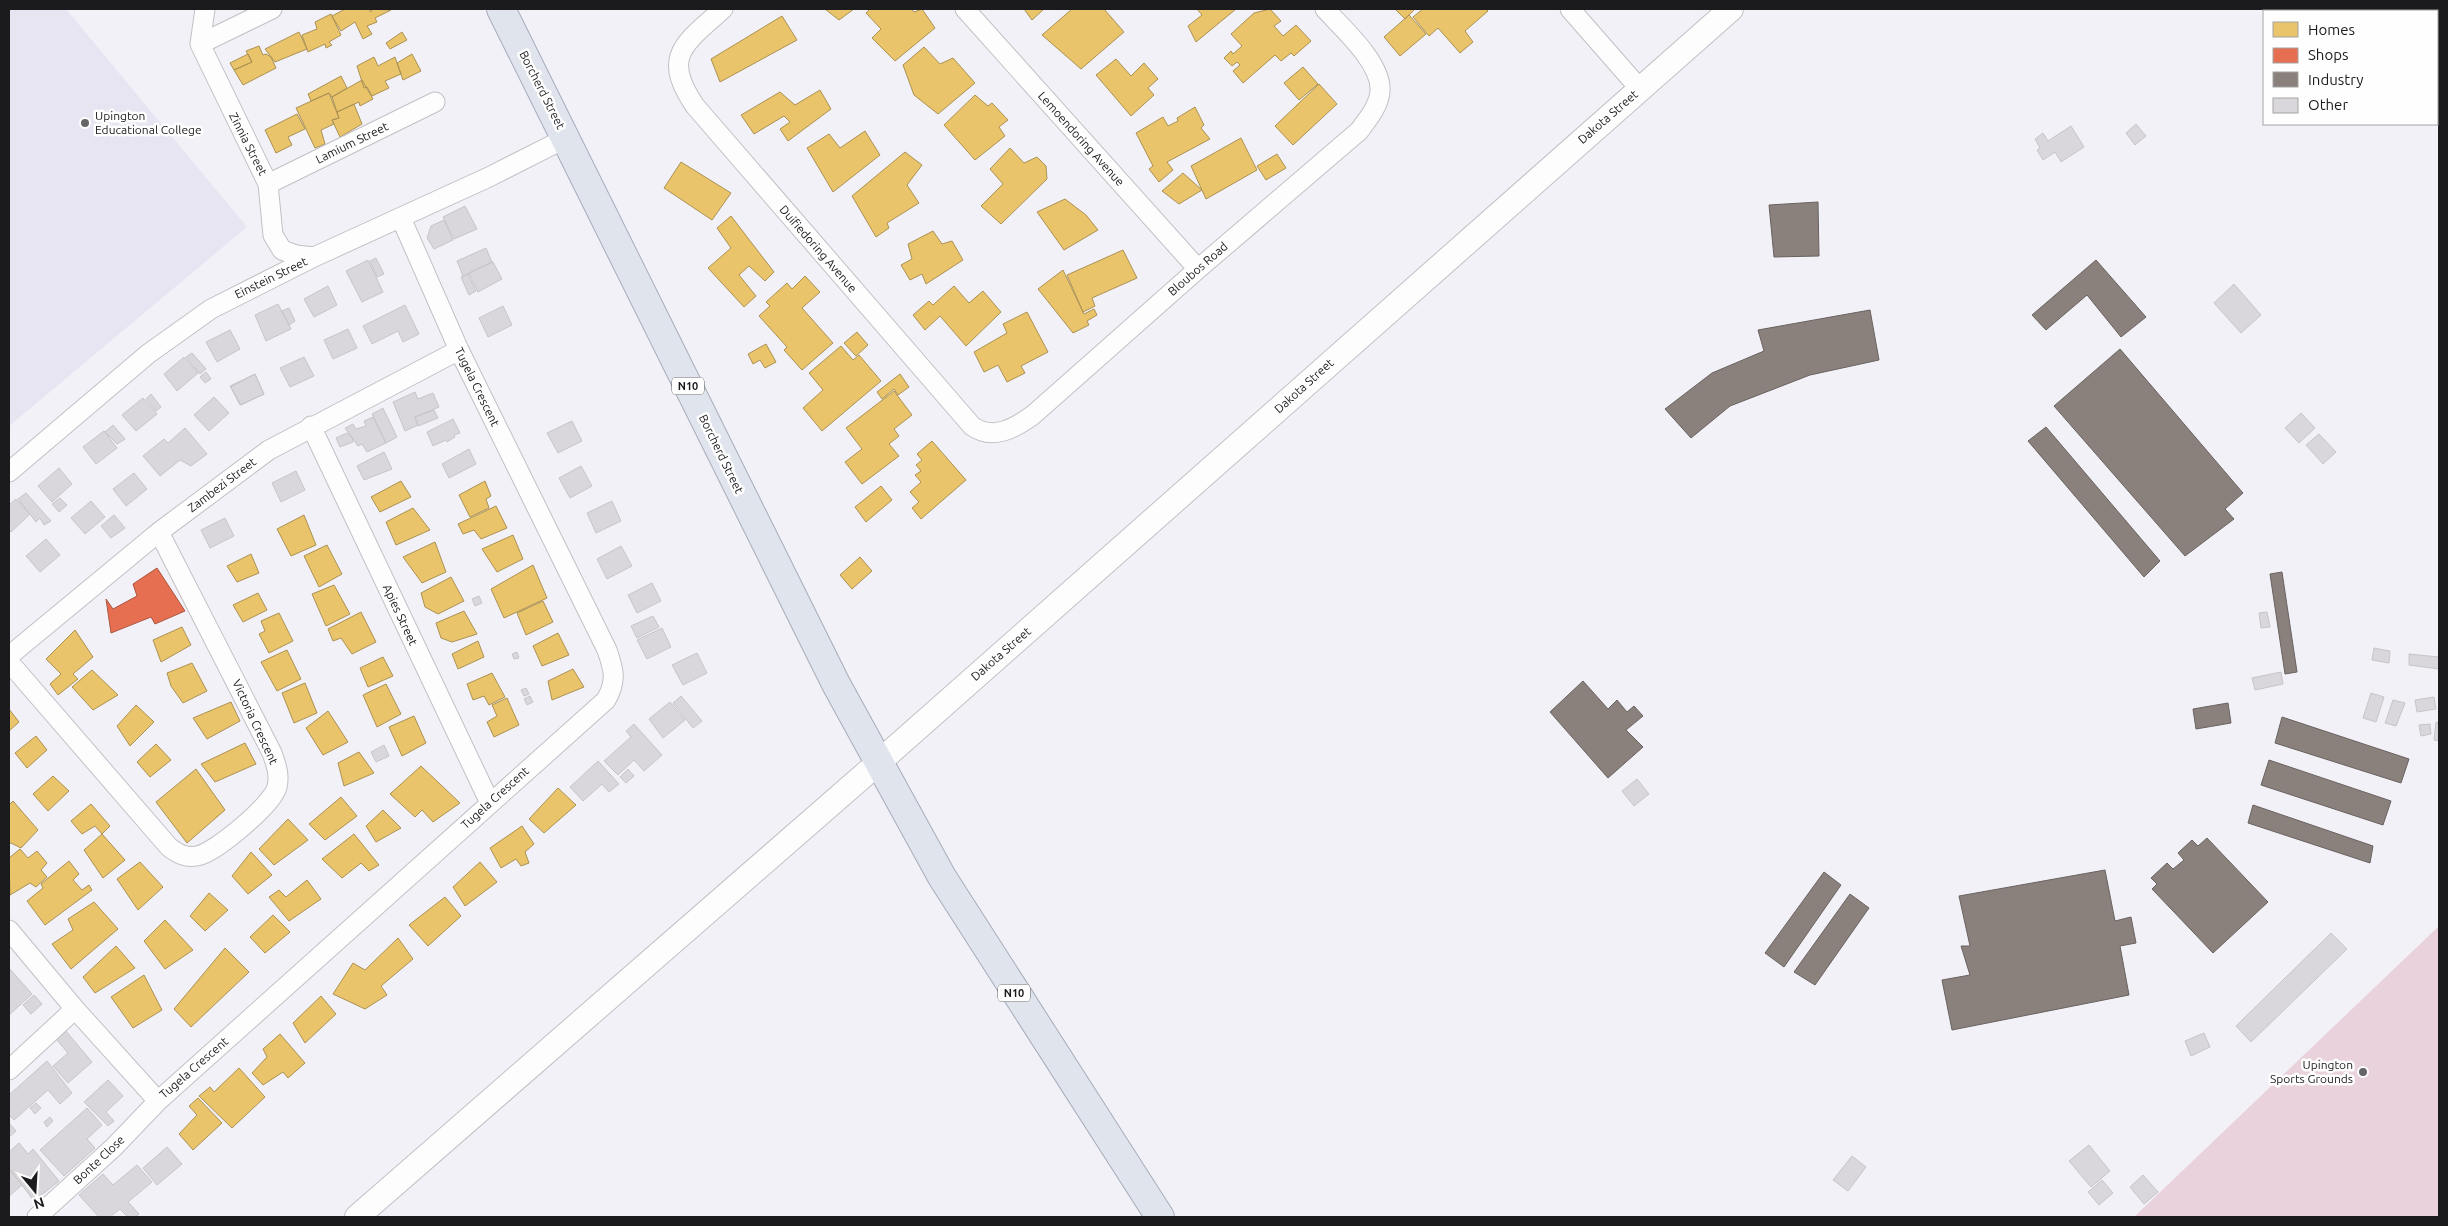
<svg xmlns="http://www.w3.org/2000/svg" width="2448" height="1226" viewBox="0 0 2448 1226" font-family="Ubuntu,sans-serif">
  <style>
    .built { fill: #e7e5f1 }
    .green { fill: #ead2dc }
    .homes { fill: #e9c46a; stroke: #ab9153 }
    .shops { fill: #e76f51; stroke: #aa5641 }
    .industry { fill: #8a817c; stroke: #696260 }
    .building { fill: #d9d7db; stroke: #c7c5c9 }
    .lines { fill: none; stroke-linecap: round; stroke-linejoin: round }
    .minor-casing { stroke: #c1c1c5; stroke-width: 21 }
    .tertiary-casing { stroke: #c1c1c5; stroke-width: 26 }
    .trunk-casing { stroke: #a6acba; stroke-width: 30 }
    .minor { stroke: #fdfdfe; stroke-width: 19 }
    .tertiary { stroke: #fdfdfe; stroke-width: 24 }
    .trunk { stroke: #e0e4ed; stroke-width: 28 }
    .poi-dot { fill: #666569; stroke: #fefefe; stroke-width: 2 }
    .labels { text-anchor: middle; stroke-width: 5; stroke-linejoin: round; paint-order: stroke }
    .shield { fill: #fefefe; stroke: #5f5e60; stroke-width: 1 }
    .shield-label { font-size: 11px; font-weight: bold; fill: #1b1a1d }
    .street-label { font-size: 12px; fill: #1b1a1d; stroke: #fefefe }
    .poi-label { font-size: 12px; fill: #1b1a1d; stroke: #fefefe; text-anchor: start }
  </style>
  <rect width="100%" height="100%" fill="#f2f1f7"/>
  <path class="built" d="M9 9H66L247 227 9 426Z"/>
  <path class="green" d="M2439 926V1217H2134Z"/>
  <path class="homes" d="M345 9H369L371 12V9L391 10 375 18 377 22 367 26 372 34 363 39 355 22 341 31 332 16Z
    M825 9H854L839 20Z
    M870 9H911L914 12 922 9 935 28 895 61 872 38 881 29 866 13Z
    M1024 9H1044L1032 20Z
    M1072 9H1104L1124 32 1081 69 1042 35Z
    M1197 9H1236L1196 42 1188 26 1202 15Z
    M1270 9 1281 21 1274 26 1283 36 1296 25 1311 41 1294 56 1291 53 1281 61 1275 55 1243 83 1233 71 1240 65 1237 62 1232 66 1224 58 1231 51 1233 54 1242 46 1231 34 1254 13Z
    M1395 9H1415L1405 19Z
    M1423 9H1486L1488 11 1465 31 1473 42 1460 53 1438 28 1429 36 1413 17Z
    M331 14 341 35 329 42 332 45 326 48 325 44 308 52 302 35 317 29 315 22Z
    M1409 15 1426 34 1400 56 1384 37Z
    M782 16 797 40 720 82 711 59Z
    M299 32 307 49 275 62 265 49Z
    M402 32 407 40 390 49 386 43Z
    M259 46 263 55 266 54 271 57 276 68 243 85 234 70 252 62 246 51Z
    M924 47 940 64 953 58 975 83 938 114 914 95 903 65Z
    M248 54 252 62 234 70 230 63Z
    M412 54 421 71 403 80 397 63Z
    M374 57 378 66 395 57 401 74 385 81 389 88 372 96 367 87 364 88 357 66Z
    M1116 59 1131 76 1144 63 1158 79 1148 88 1154 95 1131 116 1096 75Z
    M1303 67 1318 84 1299 100 1284 83Z
    M341 76 347 88 332 97 329 93 311 101 308 94Z
    M362 80 373 99 360 106 359 102 337 112 332 97Z
    M1319 84 1337 104 1293 145 1275 126Z
    M820 90 831 109 788 141 780 129 790 122 784 116 754 134 741 115 780 92 795 105Z
    M329 93 339 118 332 120 334 124 321 130 325 144 315 148 296 108Z
    M975 95 988 106 992 103 1008 120 999 127 1005 136 975 160 944 125Z
    M354 104 362 124 340 137 332 120 339 118 337 112Z
    M1195 107 1204 125 1201 128 1210 139 1167 162 1173 170 1159 182 1149 169 1153 166 1136 133 1163 117 1168 126 1178 121 1177 118Z
    M297 114 305 129 288 137 292 145 276 153 265 130Z
    M865 131 880 155 833 192 807 148 829 134 840 148Z
    M1241 138 1257 170 1206 199 1191 166Z
    M1010 148 1024 163 1037 157 1046 166 1047 179 1001 224 981 206 1003 184 990 169Z
    M905 152 922 165 907 185 919 203 887 223 889 228 876 237 852 196Z
    M1277 154 1286 168 1266 180 1257 166Z
    M681 162 731 193 712 220 664 188Z
    M1183 173 1202 190 1179 204 1162 191Z
    M1065 199 1086 215 1098 230 1064 250 1037 212Z
    M731 216 774 272 765 281 749 266 739 275 756 296 744 307 708 268 731 248 717 228Z
    M933 231 942 244 952 241 963 260 926 284 922 274 910 280 901 265 912 259 908 244Z
    M1123 250 1137 278 1092 298 1095 306 1083 312 1067 275Z
    M1063 270 1084 314 1094 309 1097 315 1087 321 1089 325 1073 333 1038 289Z
    M805 276 820 292 802 308 833 343 802 370 784 350 787 347 759 316 770 306 766 302 787 283 792 289Z
    M954 286 969 303 983 291 1001 312 966 346 940 316 925 330 913 315 929 301 933 305Z
    M1027 312 1048 352 1021 366 1025 373 1007 382 998 365 984 372 974 352 1007 333 1003 324Z
    M857 332 868 345 856 356 844 343Z
    M766 344 776 362 765 368 760 360 753 364 748 354Z
    M841 346 853 360 859 355 881 381 822 431 803 408 823 390 809 373Z
    M900 374 909 387 898 395 894 389 882 399 877 392Z
    M894 391 912 415 894 429 899 436 889 444 899 456 862 484 845 462 862 449 846 428Z
    M932 441 966 480 921 519 912 508 919 502 910 492 921 482 915 475 921 471 916 465 922 460 917 454Z
    M401 481 411 497 380 512 371 497Z
    M485 481 491 496 486 499 489 508 470 517 459 495Z
    M881 486 892 500 866 522 855 507Z
    M496 506 507 528 481 539 474 530 463 534 458 524Z
    M413 508 430 530 396 545 386 522Z
    M304 515 316 545 291 556 277 529Z
    M513 535 523 559 497 572 482 549Z
    M435 542 446 572 422 583 403 557Z
    M327 545 342 574 319 587 304 556Z
    M251 554 259 573 237 582 227 566Z
    M860 557 872 571 852 589 840 575Z
    M533 565 547 598 504 618 491 589Z
    M451 577 464 601 438 614 425 607 421 593Z
    M334 585 350 614 326 626 312 594Z
    M258 593 267 610 243 622 233 605Z
    M543 601 553 622 526 635 517 613Z
    M464 611 477 634 452 642 441 638 436 623Z
    M361 612 376 642 352 654 341 638 333 641 328 629Z
    M279 613 293 641 269 653 259 634 265 631 261 621Z
    M182 627 191 645 161 662 153 640Z
    M75 630 93 657 73 674 78 679 58 695 50 684 61 674 46 659Z
    M558 633 569 655 542 666 533 646Z
    M478 641 484 657 458 669 452 654Z
    M287 650 301 679 277 691 261 662Z
    M383 657 393 676 368 687 360 668Z
    M192 663 207 691 183 703 171 686 167 673Z
    M573 669 584 687 552 700 548 681Z
    M92 670 118 695 93 710 72 687Z
    M492 673 505 697 489 705 484 696 473 700 467 684Z
    M305 683 317 713 294 723 282 693Z
    M386 684 401 714 377 727 363 695Z
    M507 698 519 725 494 737 487 722 497 716 492 705Z
    M231 702 240 721 207 739 193 718Z
    M136 705 154 722 130 746 117 726Z
    M9 709 19 722 9 731Z
    M328 711 348 742 323 755 306 728Z
    M414 716 426 743 402 756 389 727Z
    M36 736 47 750 27 768 15 753Z
    M245 743 256 764 215 782 201 764Z
    M156 744 171 760 150 777 137 762Z
    M359 752 374 773 344 786 338 763Z
    M421 766 460 803 433 822 422 810 415 817 390 794Z
    M196 769 225 810 187 843 156 802Z
    M53 776 69 791 48 811 33 794Z
    M558 788 576 805 544 833 529 819Z
    M341 797 357 816 325 840 309 824Z
    M13 801 38 830 21 848 11 843 9 844V805Z
    M91 804 110 826 102 834 95 826 82 834 71 821Z
    M383 810 401 828 376 842 366 826Z
    M288 819 308 840 274 865 259 849Z
    M522 826 534 844 525 852 529 863 521 866 516 859 501 868 490 848Z
    M102 834 125 860 103 878 84 850Z
    M354 834 379 865 369 871 361 863 342 878 322 859Z
    M20 849 28 858 37 851 47 863 41 870 47 877 36 887 30 883 10 895 9 858Z
    M251 852 272 875 248 894 232 876Z
    M69 861 79 874 73 880 82 890 89 885 92 890 45 925 27 901 43 888 41 884Z
    M140 862 163 887 138 910 117 879Z
    M480 862 497 882 465 906 453 887Z
    M307 880 321 899 289 921 269 897 279 890 286 897Z
    M209 893 228 910 205 931 190 916Z
    M445 897 461 916 428 946 409 925Z
    M94 902 118 929 71 969 52 944 73 930 68 919Z
    M273 915 290 932 265 953 250 937Z
    M165 920 193 950 165 969 144 941Z
    M398 938 413 959 381 986 387 995 365 1009 333 994 353 963 365 970Z
    M116 946 135 968 95 993 83 977Z
    M225 948 249 972 191 1027 174 1009Z
    M144 975 162 1010 133 1028 111 997Z
    M321 996 336 1014 305 1043 293 1023Z
    M280 1034 305 1063 288 1078 283 1072 263 1085 252 1073 267 1057 263 1049Z
    M239 1068 265 1097 232 1128 199 1096 210 1087 214 1092Z
    M198 1098 222 1123 193 1150 179 1134 197 1115 189 1106Z"/>
  <path class="shops" d="M157 568 185 611 155 624 151 617 111 633 106 599 113 609 137 596 133 584Z"/>
  <path class="industry" d="M1818 202 1819 256 1774 257 1769 205Z
    M2096 260 2146 317 2121 337 2087 295 2046 330 2032 315Z
    M1870 310 1879 360 1810 375 1730 406 1691 438 1665 409 1712 373 1764 351 1758 330Z
    M2120 349 2243 493 2225 509 2234 519 2185 556 2054 406Z
    M2046 427 2160 561 2144 577 2028 441Z
    M2282 572 2297 672 2285 674 2270 574Z
    M1583 681 1608 709 1617 700 1627 712 1634 706 1643 716 1626 730 1643 747 1608 778 1550 712Z
    M2228 703 2231 723 2196 729 2193 709Z
    M2282 717 2409 759 2401 783 2275 743Z
    M2269 760 2391 801 2383 825 2261 785Z
    M2253 805 2373 846 2370 863 2248 823Z
    M2207 838 2268 902 2213 953 2152 889 2157 884 2151 878 2167 863 2173 869 2184 860 2178 853 2192 840 2198 846Z
    M2105 870 2115 921 2131 917 2136 943 2120 946 2129 995 1952 1030 1942 980 1970 975 1961 946H1970L1959 896Z
    M1824 872 1841 885 1784 967 1765 953Z
    M1850 894 1869 908 1815 985 1794 972Z"/>
  <path class="building" d="M2136 124 2146 136 2135 145 2126 133Z
    M2071 126 2084 147 2061 162 2055 152 2043 160 2037 150 2040 148 2035 139 2043 133 2048 141Z
    M465 206 477 229 454 239 443 217Z
    M444 220 453 240 434 249 427 238 431 226Z
    M486 248 492 262 463 276 457 261Z
    M376 258 384 274 377 277 370 261Z
    M368 260 383 292 362 302 346 271Z
    M493 262 502 279 478 292 469 273Z
    M468 274 476 291 469 295 461 277Z
    M2234 284 2261 315 2241 333 2214 303Z
    M328 286 337 305 314 317 304 299Z
    M278 304 291 329 266 341 255 315Z
    M405 305 419 334 403 342 398 331 372 344 363 326Z
    M503 306 512 325 488 337 479 318Z
    M289 308 295 321 289 325 282 311Z
    M348 329 357 348 333 359 324 340Z
    M230 330 240 349 217 362 206 342Z
    M192 353 206 369 200 374 186 357Z
    M184 357 198 373 177 391 164 374Z
    M304 357 314 376 290 387 280 368Z
    M206 372 211 379 205 383 200 377Z
    M255 374 264 394 240 405 230 386Z
    M255 374 264 394 241 405 231 387Z
    M415 392 418 399 433 393 439 407 415 417 418 425 405 431 393 402Z
    M151 394 161 407 156 411 146 399Z
    M214 397 229 413 209 431 194 415Z
    M143 398 157 414 136 431 122 415Z
    M383 408 397 437 386 443 372 414Z
    M434 410 438 418 418 426 415 417Z
    M2301 413 2315 428 2299 443 2285 428Z
    M373 417 386 443 367 452 362 444 358 446 345 428 353 424 356 429 366 426 364 421Z
    M453 419 460 433 454 435 455 437 447 442 446 440 433 446 427 432Z
    M572 421 582 441 558 453 547 433Z
    M113 425 125 439 117 444 105 432Z
    M185 428 207 454 191 466 180 460 160 476 143 456 164 439 168 443Z
    M104 431 117 448 96 464 83 447Z
    M347 433 352 437 353 442 340 447 336 438Z
    M2319 434 2336 452 2323 464 2306 445Z
    M469 449 476 464 449 478 442 464Z
    M384 452 392 469 364 480 357 466Z
    M581 466 592 486 570 498 559 478Z
    M59 468 72 484 52 502 38 486Z
    M296 471 305 490 281 502 272 483Z
    M134 473 147 489 126 506 113 489Z
    M26 493 51 521 44 525 40 518 36 522 18 499Z
    M60 498 67 505 59 512 52 504Z
    M16 499 30 514 11 532 9 530V505Z
    M91 501 105 517 85 534 71 518Z
    M612 501 621 521 596 533 587 513Z
    M114 515 125 528 111 538 101 526Z
    M225 518 234 536 210 548 201 530Z
    M46 539 60 555 40 572 26 556Z
    M621 546 632 566 607 579 597 559Z
    M652 583 661 601 637 613 628 595Z
    M479 596 482 603 475 606 472 599Z
    M2267 612 2270 627 2261 628 2259 613Z
    M653 616 659 627 637 638 631 626Z
    M662 628 671 647 647 659 637 640Z
    M2374 648 2390 651 2389 663 2372 660Z
    M517 652 519 658 514 659 512 654Z
    M697 653 707 673 683 685 672 665Z
    M2409 654 2439 657V669L2409 665Z
    M2281 672 2283 684 2255 690 2252 678Z
    M526 688 529 694 524 696 521 690Z
    M2371 693 2384 697 2376 722 2363 718Z
    M530 696 533 702 527 705 524 699Z
    M681 696 702 721 693 728 673 703Z
    M2434 697 2436 709 2417 712 2415 700Z
    M2393 700 2405 703 2396 726 2385 723Z
    M670 702 685 720 663 738 649 719Z
    M2436 722 2439 723V741L2434 740Z
    M634 724 662 755 644 771 634 760 618 775 604 761 631 737 626 731Z
    M2430 724 2431 734 2421 736 2419 725Z
    M384 745 389 756 376 762 371 752Z
    M598 761 619 784 609 792 602 784 583 801 570 787Z
    M628 769 634 776 626 783 620 777Z
    M1637 779 1649 794 1634 806 1622 791Z
    M2331 933 2347 949 2251 1042 2236 1026Z
    M9 968 32 994 9 1015Z
    M34 995 42 1004 31 1014 23 1005Z
    M65 1030 92 1062 68 1083 53 1066 68 1053 55 1038Z
    M2204 1033 2210 1047 2191 1056 2185 1041Z
    M47 1061 72 1093 60 1104 48 1090 14 1120 9 1115V1095Z
    M108 1080 123 1096 106 1112 114 1121 108 1126 84 1102Z
    M36 1103 41 1108 35 1114 30 1108Z
    M87 1108 102 1125 87 1139 95 1148 64 1176 40 1150Z
    M50 1117 53 1121 47 1127 44 1122Z
    M9 1123 16 1131 9 1137Z
    M19 1143 28 1154 33 1149 59 1181 34 1201 9 1168V1152Z
    M2089 1145 2110 1171 2091 1187 2069 1161Z
    M167 1147 182 1164 157 1185 143 1168Z
    M1852 1156 1866 1167 1848 1191 1833 1180Z
    M137 1165 152 1182 128 1202 139 1214 135 1217H128L120 1209 110 1217H99L79 1195 103 1174 113 1185Z
    M9 1169 22 1185 9 1196Z
    M2143 1175 2158 1192 2144 1204 2130 1187Z
    M2102 1180 2113 1193 2099 1205 2088 1192Z"/>
  <g class="lines">
    <g class="minor-casing">
      <path id="minor" d="M205 9 200 44 268 184 273 235 282 250 296 255 314 257
        M723 9C684 44 661 56 695 106L972 426C993 441 1015 428 1033 415L1198 269 1359 131C1368 119 1379 106 1380 91 1382 63 1342 28 1325 9
        M965 9 1198 269
        M1570 9 1640 89
        M200 44 272 9
        M268 184 435 102
        M311 426 490 803
        M9 472 148 354 211 309 314 257 489 177 566 138
        M9 656 159 532 269 450 459 350
        M9 662 169 847C178 854 186 858 197 856 215 853 273 804 277 787 280 775 276 764 272 753L159 532
        M9 930 75 1009 158 1101 606 700C617 681 614 670 607 650L459 350 401 218
        M9 1070 75 1009
        M37 1217 114 1147 158 1101"/>
    </g>
    <g class="tertiary-casing">
      <path id="tertiary" d="M357 1217 878 763 1731 9"/>
    </g>
    <g class="trunk-casing">
      <path id="trunk" d="M501 9 836 684 942 877 1160 1217"/>
    </g>
    <use href="#minor" class="minor"/>
    <use href="#tertiary" class="tertiary"/>
    <use href="#trunk" class="trunk"/>
  </g>
  <g class="poi-dot">
    <circle cx="85" cy="123" r="5"/>
    <circle cx="2363" cy="1072" r="5"/>
  </g>
  <g class="labels">
    <g class="shield">
      <rect x="672" y="377.5" width="32" height="17" rx="4"/>
      <rect x="998" y="984.5" width="32" height="17" rx="4"/>
    </g>
    <g class="shield-label">
      <text x="688" y="390">N10</text>
      <text x="1014" y="997">N10</text>
    </g>
    <g class="street-label">
      <text transform="translate(542 90) rotate(63)" y="4">Borcherd Street</text>
      <text transform="translate(1608 117) rotate(-41)" y="4">Dakota Street</text>
      <text transform="translate(1081 139) rotate(48)" y="4">Lemoendoring Avenue</text>
      <text transform="translate(352 143) rotate(-26)" y="4">Lamium Street</text>
      <text transform="translate(248 144) rotate(63)" y="4">Zinnia Street</text>
      <text transform="translate(818 249) rotate(49)" y="4">Duifiedoring Avenue</text>
      <text transform="translate(1198 269) rotate(-41)" y="4">Bloubos Road</text>
      <text transform="translate(271 278) rotate(-26)" y="4">Einstein Street</text>
      <text transform="translate(1304 386) rotate(-42)" y="4">Dakota Street</text>
      <text transform="translate(477 387) rotate(64)" y="4">Tugela Crescent</text>
      <text transform="translate(721 454) rotate(64)" y="4">Borcherd Street</text>
      <text transform="translate(222 485) rotate(-37)" y="4">Zambezi Street</text>
      <text transform="translate(400 615) rotate(65)" y="4">Apies Street</text>
      <text transform="translate(1001 654) rotate(-41)" y="4">Dakota Street</text>
      <text transform="translate(255 722) rotate(65)" y="4">Victoria Crescent</text>
      <text transform="translate(495 798) rotate(-42)" y="4">Tugela Crescent</text>
      <text transform="translate(194 1068) rotate(-41)" y="4">Tugela Crescent</text>
      <text transform="translate(99 1160) rotate(-43)" y="4">Bonte Close</text>
    </g>
    <g class="poi-label">
      <text x="95" y="120">Upington<tspan x="95" dy="14">Educational College</tspan></text>
      <text x="2353" y="1069" text-anchor="end">Upington<tspan x="2353" dy="14">Sports Grounds</tspan></text>
    </g>
  </g>
  <rect width="2448" height="1226" fill="none" stroke="#1b1a1d" stroke-width="20"/>
  <rect x="2263" y="10" width="175" height="115" fill="#fefefe" stroke="#a3a3a4"/>
  <rect x="2273" y="22" width="25" height="15" fill="#e9c46a" stroke="#a3a3a4"/>
  <text x="2308" y="35" font-size="15" fill="#1b1a1d">Homes</text>
  <rect x="2273" y="48" width="25" height="15" fill="#e76f51" stroke="#a3a3a4"/>
  <text x="2308" y="60" font-size="15" fill="#1b1a1d">Shops</text>
  <rect x="2273" y="72" width="25" height="15" fill="#8a817c" stroke="#a3a3a4"/>
  <text x="2308" y="85" font-size="15" fill="#1b1a1d">Industry</text>
  <rect x="2273" y="98" width="25" height="15" fill="#d9d7db" stroke="#a3a3a4"/>
  <text x="2308" y="110" font-size="15" fill="#1b1a1d">Other</text>
  <g transform="translate(35 1191) rotate(162)" stroke="#fefefe" stroke-width="4" paint-order="stroke">
  <path d="M0-4L9 19L0 12L-9 19Z" fill="#1b1a1d"/>
  <text y="-8" font-size="14" font-weight="bold" text-anchor="middle" fill="#1b1a1d">N</text>
  </g>
</svg>
